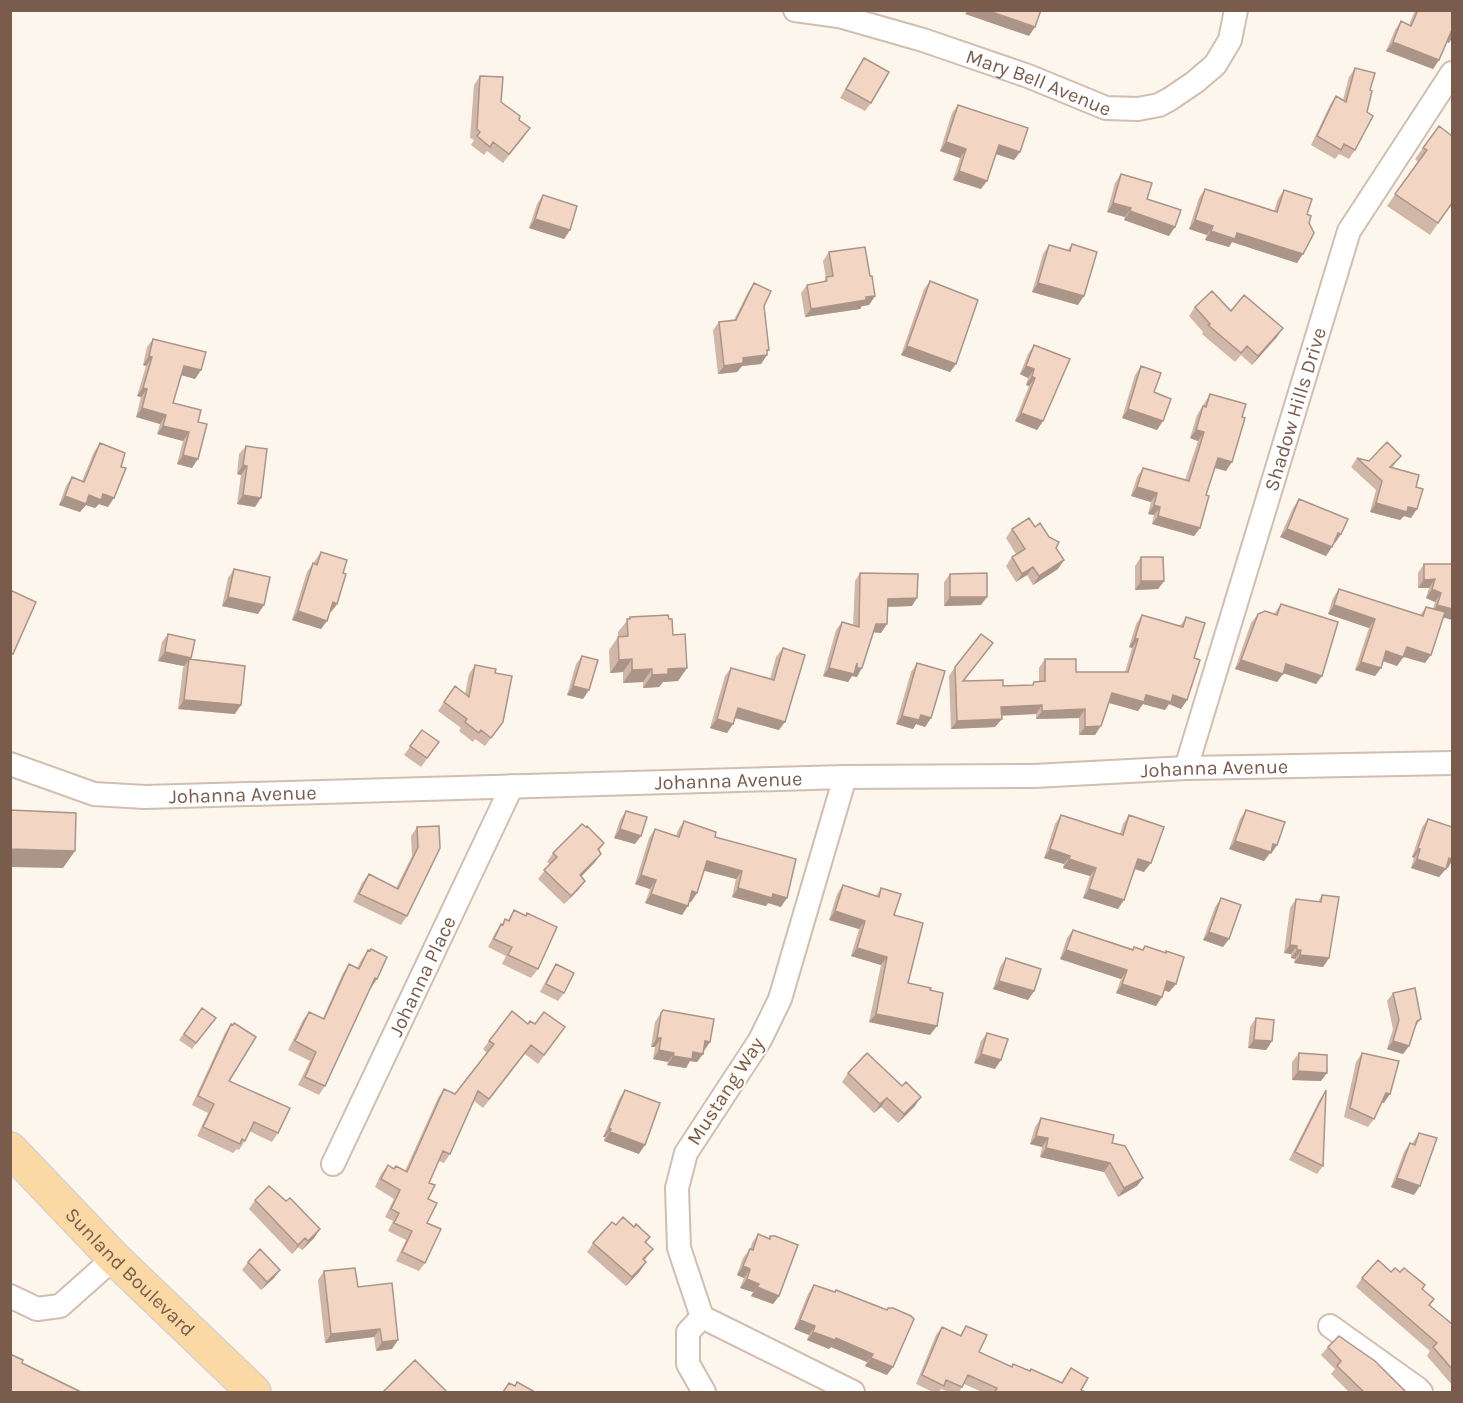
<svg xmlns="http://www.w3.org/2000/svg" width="1463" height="1403" viewBox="0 0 1463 1403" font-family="Karla,sans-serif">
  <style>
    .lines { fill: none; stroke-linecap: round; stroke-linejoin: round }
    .minor-casing { stroke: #d1beb0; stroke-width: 26 }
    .primary-casing { stroke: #dad1cd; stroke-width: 36 }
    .minor { stroke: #fff; stroke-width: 22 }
    .primary { stroke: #fbd9a5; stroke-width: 33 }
    .wall { fill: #d1b7a8 }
    .shaded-wall { fill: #aa9588 }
    .building { fill: #f3d5c3; stroke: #aa9588; stroke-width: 1.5 }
    .labels { text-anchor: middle; stroke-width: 4.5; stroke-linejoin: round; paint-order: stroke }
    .street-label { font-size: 20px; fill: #7a5c4d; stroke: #fffaf3 }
  </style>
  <rect width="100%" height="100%" fill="#fdf6ec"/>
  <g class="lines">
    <g class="minor-casing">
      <g id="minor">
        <path id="s1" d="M795 10 839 16 923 40 1028 76 1106 108 1138 109 1159 105 1170 99 1195 82 1215 65 1230 40 1236 10"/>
        <path id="s2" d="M10 764 94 794 145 797 845 777 1034 776 1186 768 1452 763"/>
        <path id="s3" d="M1186 768 1349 231 1452 73"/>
        <path d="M845 777 780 999 760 1040 686 1153 677 1188 679 1248 702 1317 853 1392"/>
        <path id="s4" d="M333 1164 512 786"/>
        <path d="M10 1296 37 1309 60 1306 114 1258"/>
        <path d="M702 1317 688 1332V1364L704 1392"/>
        <path d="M1330 1326 1417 1388 1421 1392"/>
      </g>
    </g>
    <g class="primary-casing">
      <g id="primary">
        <path id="s5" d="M10 1149 114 1258 254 1392"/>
      </g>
    </g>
    <use href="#minor" class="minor"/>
    <use href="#primary" class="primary"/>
  </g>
  <path class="wall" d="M1415 10H1452L1449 43 1447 42 1439 60 1433 69 1386 51 1395 30 1401 21 1409 25Z
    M864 58 871 103 865 111 840 98 858 67Z
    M1355 68V150L1349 159 1339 154 1335 159 1311 145 1330 105 1336 96 1343 100 1349 77Z
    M480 76 501 102 519 120 524 137 503 163 487 151 484 155 471 145 474 140 470 138 474 85Z
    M958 105 1020 152 1014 160 996 154 981 189 953 180 960 158 940 151 952 113Z
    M1439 126 1452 203 1430 235 1387 206 1418 162 1415 159Z
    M1121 174 1147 199 1169 236 1124 220 1125 217 1107 212 1115 183Z
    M1205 189 1274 211 1278 199 1284 190 1307 214 1309 223 1297 263 1232 242 1229 247 1205 240 1207 235 1189 229 1199 198Z
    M543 195 570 230 564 239 529 228 537 204Z
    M1072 244 1078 305 1032 292 1043 254 1049 245 1067 251Z
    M829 252 870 276 875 296 869 305 862 306 860 309 805 317 801 293 807 285 823 282 826 278 823 261Z
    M930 281 956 364 950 372 901 355 924 289Z
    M754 283 764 306 769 350 767 352V355L761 364 742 366 737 372 718 374 713 330 719 322 734 320 748 292Z
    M1195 307 1231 311 1277 337 1252 365 1241 355 1235 362 1202 334 1203 332 1189 316Z
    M153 339 201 370 195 379 181 375 173 403 198 422 192 468 177 464 183 441 157 434 160 424 136 417 141 397 137 396 146 366 143 365 147 347Z
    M1034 345 1043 421 1037 430 1015 421 1029 386 1026 385 1028 378 1020 374 1028 354Z
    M1141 366 1154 392 1157 430 1122 418 1135 375Z
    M1210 394 1226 471 1215 468 1206 495 1200 528 1194 536 1152 524 1154 515 1148 514 1151 502 1131 496 1137 477 1143 468 1185 480 1198 441 1190 438 1197 415Z
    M100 443 108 507 99 504 95 508 86 505 80 512 59 505 66 486 72 477 82 481 94 452Z
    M246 446 255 507 237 504 241 475 237 474 239 454Z
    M1401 456 1392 468 1416 487 1411 518 1404 516 1400 520 1370 512 1376 490 1351 467 1357 458 1369 461Z
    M1299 499 1341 534 1335 543 1334 542 1326 556 1280 537 1293 508Z
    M1035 527 1056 548 1058 569 1033 585 1027 575 1016 582 1006 566 1012 557 1016 554 1006 538 1012 529Z
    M321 552 343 573 337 604 331 612H330L321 629 292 620 307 572Z
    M1141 557 1164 581 1158 589 1135 590V566Z
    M1424 564H1452L1443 617 1425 663 1404 657 1397 666 1383 661 1381 668 1375 676 1355 670 1369 628 1328 614 1333 598 1339 589 1420 615 1426 607 1433 609 1435 602 1426 598 1429 588H1418V573Z
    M234 569 258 614 222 606 228 578Z
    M860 573 912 606 887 607 881 633 873 632 857 677 852 676 848 682 823 676 836 630 842 622 853 625 855 581Z
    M950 574 981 605 944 606V582Z
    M1281 604 1316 684 1283 673 1277 682 1235 669 1251 623 1258 614H1274Z
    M1142 615 1180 626 1186 617 1194 658 1187 700 1181 709 1169 704 1165 710 1143 704 1138 711 1109 703 1095 735H1079V718L1036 719V714L1001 715 995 727 951 729 949 676 955 667 993 643 964 681 1003 686 1032 685 1034 682H1039V668L1045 659 1076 672H1125L1132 648 1129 647 1136 624Z
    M630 617 669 619 673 635 687 668 678 681 663 682 659 687 643 688V682L623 683V672L610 673 609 650 618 637V632Z
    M168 634 190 660 235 714 178 709 183 668 184 666 158 661 162 642Z
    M783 648 779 730 735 718 727 733 710 728 725 676 731 668 770 679 776 657Z
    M582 656 583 699 567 695 576 664Z
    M917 663 931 718 925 727 916 724 913 729 896 724 911 672Z
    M475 665 495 673 503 722 485 746 475 739 473 742 459 731 461 728 438 711 455 686 465 694 469 674Z
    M422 730 439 742 421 767 404 755Z
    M1246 810 1277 845 1271 854 1270 853 1264 861 1229 849 1240 819Z
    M626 811 635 844 614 838 620 820Z
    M1061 815 1120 834 1123 824 1129 815 1144 872 1135 869 1118 909 1083 898 1090 876 1063 868 1064 864 1044 858 1055 824Z
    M1428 819 1448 868 1446 867 1439 877 1411 868 1414 858 1412 857 1422 827Z
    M684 821 715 837 781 907 768 903 766 906 732 897 736 879 704 870 691 902 689 901 682 915 645 903 650 889 635 884 649 838 655 829 676 836 678 830Z
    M439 826 407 916 401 925 353 902 362 883 369 874 396 888 412 856 411 836 417 827Z
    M604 843 599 851 595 862 581 877 585 881 579 889 564 904 538 879 550 864 547 862 553 853Z
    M843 885 876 896 881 888 894 915 908 983 930 1035 869 1022 881 965 851 956 859 929 829 920 837 894Z
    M1322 895 1329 958 1323 967 1294 963 1295 959 1291 958V954L1284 953 1290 908 1296 899 1318 902Z
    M1221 898 1223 947 1203 940 1215 907Z
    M514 910 538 969 531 978 502 964 506 956 488 947 495 933 501 924 502 925 505 919 508 920Z
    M1073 930 1133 949 1134 947 1142 950 1145 946 1176 984 1169 992 1164 990 1156 1006 1116 993 1121 979 1060 959 1067 938Z
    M368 950 377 979 370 988 325 1086 319 1095 298 1085 310 1061 288 1050 303 1020 309 1012 323 1018 343 973 349 964 357 968 362 959Z
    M1006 958 1034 991 1028 1000 993 989 1000 967Z
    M556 964 564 993 558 1001 540 992 550 973Z
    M1393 993 1421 1019 1415 1027 1409 1046 1403 1054 1387 1049 1393 1029 1387 1001Z
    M202 1008 216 1018 192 1049 179 1040Z
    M663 1010 704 1050 703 1054 697 1062 690 1061 686 1068 667 1065 668 1062 653 1059 655 1047H651L655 1022Z
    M1256 1018 1272 1041 1266 1050 1248 1048 1250 1027Z
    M231 1024 229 1081 278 1133 272 1142 249 1131 245 1141 239 1150 237 1149 233 1153 197 1136 208 1113 192 1105 225 1033Z
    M528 1024H535L559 1036 538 1064 525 1054 483 1108 474 1101 450 1154 444 1163 439 1161 429 1183 425 1263 419 1271 396 1261 406 1240 388 1231 393 1221 385 1217 394 1199 375 1187 381 1174 388 1165 394 1168 405 1171 438 1098 444 1089 455 1094 487 1053 483 1049 489 1041Z
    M987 1033 995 1069 974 1063 981 1041Z
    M1299 1053 1321 1081 1292 1080V1062Z
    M1362 1053 1384 1103 1382 1102 1374 1119 1368 1127 1344 1117 1356 1062Z
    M848 1073 915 1106 898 1123 881 1107 874 1113 842 1082Z
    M625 1090 639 1154 604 1141 605 1137H603L619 1099Z
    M1326 1090 1323 1166 1317 1174 1289 1160 1320 1099Z
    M1041 1118 1112 1143 1143 1178 1137 1186 1118 1197 1104 1172 1040 1157 1042 1147 1030 1144 1035 1127Z
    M1419 1133 1414 1195 1391 1187 1404 1152 1410 1143 1412 1144Z
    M255 1200 286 1201 320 1229 314 1238 302 1250 298 1247 292 1254 249 1209Z
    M616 1225 634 1227 650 1237 646 1243 653 1249 644 1261 646 1262 640 1271 626 1286 587 1252 593 1243Z
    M758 1234 769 1239 770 1236 779 1296 773 1304 751 1296 753 1292 740 1288 744 1278 737 1275 743 1258 750 1249 752 1243Z
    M248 1262 280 1270 274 1278 261 1290 242 1270Z
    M324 1271 358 1287 392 1349 376 1351 374 1337 325 1343 318 1280Z
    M1391 1272 1422 1290 1434 1299 1430 1305 1452 1324V1385L1427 1356 1430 1351 1356 1287 1362 1278Z
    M814 1285 835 1292 836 1290 886 1310 888 1308 887 1375 865 1366 867 1362 831 1347 829 1349 807 1340 809 1335 794 1329 808 1294Z
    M966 1326 979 1352 1012 1367 1013 1364 1029 1371 1031 1369 1085 1392H982L964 1384 959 1392H949L941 1389 939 1392H933L916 1384 936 1335 942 1327 960 1335Z
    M1328 1347 1406 1392H1349L1331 1374 1335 1369 1321 1355Z"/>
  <path class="shaded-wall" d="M968 10H986L1035 27 1029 36 965 14Z
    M1451 32 1452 33V38L1449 43 1445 41Z
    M1393 42 1439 60 1433 69 1386 51Z
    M946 142 966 149 960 158 940 151Z
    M999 145 1020 152 1014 160 993 153Z
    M959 171 987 181 981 189 953 180Z
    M1113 203 1131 208 1125 217 1107 212Z
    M1130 211 1175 227 1169 236 1124 220Z
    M535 219 570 230 564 239 529 228Z
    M1195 220 1213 226 1207 235 1189 229Z
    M1211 231 1237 233 1303 254 1297 263 1232 242 1229 247 1205 240Z
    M1038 283 1084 296 1078 305 1032 292Z
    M875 296 869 305 862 306 860 309 805 317 811 309Z
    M1283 328 1277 337 1252 365 1258 356Z
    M907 346 956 364 950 372 901 355Z
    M767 350H769L765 355H767L761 364 742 366 737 372 718 374 724 366Z
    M149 356 152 357 146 366 143 365Z
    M184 366 201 370 195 379 178 374Z
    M1026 366 1034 369 1028 378 1020 374Z
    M1032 376 1035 378 1029 386 1026 385Z
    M143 388 147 389 141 397 137 396Z
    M142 408 166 415 160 424 136 417Z
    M1128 409 1163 421 1157 430 1122 418Z
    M1021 413 1043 421 1037 430 1015 421Z
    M163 426 189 432 183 441 157 434Z
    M1196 430 1204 432 1198 441 1190 438Z
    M183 455 198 459 192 468 177 464Z
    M1218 458 1232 462 1226 471 1212 467Z
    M243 465 247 466 241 475 237 474Z
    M1137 487 1157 493 1151 502 1131 496Z
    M103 494 114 498 108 507 99 504 95 508 86 505 80 512 59 505 65 496Z
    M243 495 261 498 255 507 237 504Z
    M1376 503 1408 507 1417 509 1411 518 1404 516 1400 520 1370 512Z
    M1154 505 1160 507 1154 515 1148 514Z
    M1158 516 1200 528 1194 536 1152 524Z
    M1287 529 1332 547 1326 556 1280 537Z
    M1338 533 1341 534 1335 543 1332 541Z
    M1064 560 1058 569 1033 585 1039 576Z
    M1033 567 1027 575 1016 582 1022 574Z
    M1435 579 1429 588H1418L1424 580Z
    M1141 581H1164L1158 589 1135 590Z
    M1432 589 1441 593 1435 602 1426 598Z
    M228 597 264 605 258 614 222 606Z
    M950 597H987L981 605 944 606Z
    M917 598 912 606 882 607 888 599Z
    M333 602 337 604 331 612 327 611Z
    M1334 605 1375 619 1369 628 1328 614Z
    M1437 605 1452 609V620L1431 614Z
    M298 611 327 621 321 629 292 620Z
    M876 624H887L881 633 870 632Z
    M1135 638 1138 639 1132 648 1129 647Z
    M1407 647 1431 655 1425 663 1401 656Z
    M1386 651 1403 657 1397 666 1380 660Z
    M165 652 191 658 184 666 158 661Z
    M632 659 623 672 610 673 619 660Z
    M1241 660 1283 674 1277 682 1235 669Z
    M1361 662 1381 668 1375 676 1355 670Z
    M1286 664 1322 676 1316 684 1280 672Z
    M687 668 678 681 663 682 659 687 643 688 652 675 668 669Z
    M829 668 853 674 857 668H862L857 677 852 676 848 682 823 676Z
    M652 669 643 682 623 683 632 670Z
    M573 686 589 690 583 699 567 695Z
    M1112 693 1173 695 1187 700 1181 709 1169 704 1165 710 1143 704 1138 711 1106 702Z
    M184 700 241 705 235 714 178 709Z
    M1042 705 1036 714 995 716 1001 707Z
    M738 708 785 722 779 730 732 717Z
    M1085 709 1079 718 1036 719 1042 711Z
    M921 715 931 718 925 727 916 724 913 729 896 724 902 716Z
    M717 719 733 724 727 733 710 728Z
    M1002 719 995 727 951 729 957 721Z
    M1101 726 1095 735H1079L1085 727Z
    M620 829 641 836 635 844 614 838Z
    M1235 841 1273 844 1277 845 1271 854 1270 853 1264 861 1229 849Z
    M1418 848 1420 849 1414 858 1412 857Z
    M10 849 75 851 63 868 10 867Z
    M1050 849 1070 856 1064 864 1044 858Z
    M601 854 595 862 574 884 580 875Z
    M1449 858 1452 859V861L1448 868 1443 866Z
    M1069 859 1096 868 1090 876 1063 868Z
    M1138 859 1151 863 1144 872 1132 868Z
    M1417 859 1446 869 1439 877 1411 868Z
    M707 861 742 871 736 879 701 870Z
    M641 875 656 880 650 889 635 884Z
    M585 881 579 889 564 904 571 896Z
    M738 888 773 894 787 898 781 907 768 903 766 906 732 897Z
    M1089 889 1124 900 1118 909 1083 898Z
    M692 891 697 893 691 902 686 900Z
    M651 894 688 906 682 915 645 903Z
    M835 911 865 921 859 929 829 920Z
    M1209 932 1229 939 1223 947 1203 940Z
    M1290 945 1297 946 1291 954 1284 953Z
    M857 948 887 957 881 965 851 956Z
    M1066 950 1127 970 1121 979 1060 959Z
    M1297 950H1301L1295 959 1291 958Z
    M1300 955 1329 958 1323 967 1294 963Z
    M375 978 377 979 371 988 369 987Z
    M999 981 1034 991 1028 1000 993 989Z
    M1167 981 1176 984 1169 992 1161 989Z
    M1122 984 1162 997 1156 1006 1116 993Z
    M876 1014 937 1026 930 1035 869 1022Z
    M657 1038H661L655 1047H651Z
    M1254 1040 1272 1041 1266 1050 1248 1048Z
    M705 1041 710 1042 704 1051Z
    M1393 1041 1409 1046 1403 1054 1387 1049Z
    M659 1050 674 1053 668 1062 653 1059Z
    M693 1052 703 1054 697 1062 690 1061 686 1068 667 1065 673 1056Z
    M981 1054 1001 1060 995 1069 974 1063Z
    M1298 1071 1327 1073 1321 1081 1292 1080Z
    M1386 1093 1390 1094 1384 1103 1380 1102Z
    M921 1097 915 1106 898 1123 904 1114Z
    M887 1098 881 1107 874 1113 880 1104Z
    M609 1128 611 1129 605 1137H603Z
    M610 1132 645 1145 639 1154 604 1141Z
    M1036 1136 1048 1138 1042 1147 1030 1144Z
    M1046 1148 1110 1163 1104 1172 1040 1157Z
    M1143 1178 1137 1186 1118 1197 1124 1188Z
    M1397 1178 1420 1186 1414 1195 1391 1187Z
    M320 1229 314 1238 302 1250 308 1241Z
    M305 1238 298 1247 292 1254 298 1245Z
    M646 1262 640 1271 626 1286 632 1277Z
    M743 1266 750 1269 744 1278 737 1275Z
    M280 1270 274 1278 261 1290 267 1282Z
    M747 1279 759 1284 753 1292 740 1288Z
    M757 1287 779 1296 773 1304 751 1296Z
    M800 1320 815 1326 809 1335 794 1329Z
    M380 1329 374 1337 325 1343 331 1334Z
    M813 1332 836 1338 873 1354 867 1362 831 1347 829 1349 807 1340Z
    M398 1340 392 1349 376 1351 382 1342Z
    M871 1358 893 1367 887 1375 865 1366Z"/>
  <path class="building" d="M986 10H1041L1035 27Z
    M1418 10H1452V33L1451 32 1439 60 1393 42 1401 21 1411 26Z
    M864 58 889 72 871 103 846 89Z
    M1355 68 1375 73 1370 90 1372 91 1367 112 1373 116 1355 150 1344 144 1341 150 1317 136 1336 96 1346 102Z
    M480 76 503 77 501 102 520 116 519 120 530 128 509 154 493 142 490 147 477 136 480 132 477 129Z
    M958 105 1028 128 1020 152 999 145 987 181 959 171 966 149 946 142Z
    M1439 126 1452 136V203L1438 223 1395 194 1427 150 1423 148Z
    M1121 174 1152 183 1147 199 1181 210 1175 227 1130 211 1131 208 1113 203Z
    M1205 189 1277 212 1284 190 1312 199 1307 214 1311 216 1309 223 1314 233 1303 254 1237 233 1235 239 1211 231 1213 226 1195 220Z
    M543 195 577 206 570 230 535 219Z
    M1072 244 1097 252 1084 296 1038 283 1049 245 1070 251Z
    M865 247 870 276H872L875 296 866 297V300L811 309 807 285 827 281 826 277 833 276 829 252Z
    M930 281 978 300 956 364 907 346Z
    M754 283 771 291 764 306 769 350H767V355L743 358V363L724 366 719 322 736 320Z
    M1212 291 1231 311 1244 295 1283 328 1258 356 1247 346 1241 353 1208 325 1210 324 1195 307Z
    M153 339 206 352 201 370 184 366 173 403 201 410 198 422 207 424 198 459 183 455 189 432 163 426 166 415 142 408 147 389 143 388 152 357 149 356Z
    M1034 345 1070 359 1043 421 1021 413 1035 378 1032 376 1034 369 1026 366Z
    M1141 366 1161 373 1154 392 1171 399 1163 421 1128 409Z
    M1210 394 1246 404 1242 417 1245 418 1232 462 1218 458 1206 495 1209 496 1200 528 1158 516 1160 507 1154 505 1157 493 1137 487 1143 468 1189 481 1204 432 1196 430 1203 406 1206 407Z
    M1387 442 1401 456 1390 467 1419 475 1416 487 1423 489 1417 509 1408 507 1407 512 1376 503 1382 481 1357 458 1369 461Z
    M100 443 125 453 121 467 126 468 114 498 103 494 101 500 89 495 86 504 65 496 72 477 84 482Z
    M246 446 267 449 261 498 243 495 247 466 243 465Z
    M1299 499 1348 519 1341 534 1338 533 1332 547 1287 529Z
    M1029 518 1035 527 1040 523 1049 537 1059 542 1056 548 1064 560 1039 576 1033 567 1022 574 1012 557 1025 549 1012 529Z
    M321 552 347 560 343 573 346 574 337 604 333 602 327 621 298 611 313 563 317 565Z
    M1141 557H1163L1164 581H1141Z
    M1424 564H1452V609L1437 605 1441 593 1432 589 1435 579 1424 580Z
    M234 569 270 577 264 605 228 597Z
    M860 573 918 574 917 598 888 599 887 624H876L862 668H857V663L854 674 829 668 842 622 859 627Z
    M987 573V597H950V574Z
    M1339 589 1423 616 1426 607 1445 612 1431 655 1407 647 1403 657 1386 651 1381 668 1361 662 1375 619 1334 605Z
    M10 590 36 602 13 654 10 653Z
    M1281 604 1338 622 1322 676 1286 664 1283 674 1241 660 1258 614 1265 611 1277 615Z
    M668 615 669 619H672L673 635 685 634 687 668 668 669V674L652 675V669L632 670V659L619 660 618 637 628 636 627 619H630V617Z
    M1142 615 1183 627 1186 617 1205 623 1194 658 1200 660 1187 700 1173 695 1171 702 1146 695 1144 702 1112 693 1101 726 1085 727V709L1042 711V705L1001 707 1002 719 957 721 955 667 981 634 993 643 963 681 1003 680V686L1033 685 1034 682 1045 681V659H1076V672H1128L1138 639 1135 638Z
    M168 634 195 640 191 658 165 652Z
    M783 648 805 655 785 722 738 708 733 724 717 719 731 668 774 680Z
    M582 656 598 660 589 690 573 686Z
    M189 659 245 666 241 705 184 700Z
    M917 663 945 671 931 718 921 715 919 720 902 716Z
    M475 665 496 669 495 673 512 676 503 722 491 738 481 730 479 733 465 722 467 719 444 702 455 686 469 697Z
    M422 730 439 742 427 758 410 746Z
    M10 810 76 813 75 851 10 849Z
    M1246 810 1285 822 1277 845 1273 844 1271 852 1235 841Z
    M626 811 647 817 641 836 620 829Z
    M1061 815 1123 835 1129 815 1164 827 1151 863 1138 859 1124 900 1089 889 1096 868 1069 859 1070 856 1050 849Z
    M1428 819 1452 827V859L1449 858 1446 869 1417 859 1420 849 1418 848Z
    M684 821 716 832 715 837 796 859 787 898 773 894 772 898 738 888 742 871 707 861 697 893 692 891 688 906 651 894 656 880 641 875 655 829 679 837Z
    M582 824 586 827 587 826 604 843 598 849 601 854 580 875 585 881 571 896 544 870 557 857 553 853Z
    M439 826 440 848 407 916 359 894 369 874 398 889 418 847 417 827Z
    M843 885 879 897 881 888 901 894 894 915 923 923 908 983 931 988 930 990 943 993 937 1026 876 1014 887 957 857 948 865 921 835 911Z
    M1322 895 1339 897 1329 958 1300 955 1301 950H1297V946L1290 945 1296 899 1321 902Z
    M1221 898 1241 905 1229 939 1209 932Z
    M514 910 526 916 527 913 557 927 538 969 508 955 512 947 494 939 501 924 503 925 505 919 509 921Z
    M1073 930 1133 950 1134 947 1143 950 1145 946 1166 953V951L1184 957 1176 984 1167 981 1162 997 1122 984 1127 970 1066 950Z
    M371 949 387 957 377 979 375 978 325 1086 305 1077 316 1052 295 1041 309 1012 324 1019 349 964 359 969 368 950 370 951Z
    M1006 958 1041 969 1034 991 999 981Z
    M556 964 574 973 564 993 546 984Z
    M1415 988 1421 1019 1417 1021 1409 1046 1393 1041 1399 1020 1393 993Z
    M202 1008 216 1018 196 1043 184 1034Z
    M663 1010 714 1019 710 1042 705 1041 703 1054 693 1052 692 1059 673 1056 674 1053 659 1050 661 1038H657L658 1033 661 1013Z
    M512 1011 528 1024 530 1021 535 1024 544 1012 565 1027 544 1055 531 1045 489 1099 478 1091 450 1154 443 1151 429 1183 435 1185 428 1199 437 1203 427 1223 441 1229 425 1263 402 1252 412 1231 394 1223 399 1213 391 1209 400 1190 381 1179 388 1165 394 1169 396 1166 407 1172 444 1089 455 1094 494 1044 489 1041Z
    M1256 1018 1274 1020 1272 1041 1254 1040Z
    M234 1023 256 1037 229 1081 290 1108 278 1133 254 1122 245 1141 242 1139 240 1144 203 1127 214 1104 198 1096 231 1024 233 1025Z
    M987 1033 1008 1039 1001 1060 981 1054Z
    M867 1053 902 1086 906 1082 921 1097 904 1114 887 1098 880 1104 848 1073Z
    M1299 1053 1327 1055V1073L1298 1071Z
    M1362 1053 1399 1061 1390 1094 1386 1093 1374 1119 1350 1108Z
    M625 1090 660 1103 645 1145 610 1132 611 1129 609 1128Z
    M1326 1090 1323 1166 1295 1152Z
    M1041 1118 1114 1135 1112 1143 1125 1146 1143 1178 1124 1188 1110 1163 1046 1148 1048 1138 1036 1136Z
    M1419 1133 1437 1138 1420 1186 1397 1178 1410 1143 1415 1145Z
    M269 1186 286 1201 290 1198 320 1229 308 1241 305 1238 298 1245 255 1200Z
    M623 1217 634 1227 636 1224 650 1237 645 1242 653 1249 643 1259 646 1262 632 1277 593 1243 612 1222 616 1225Z
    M758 1234 770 1239V1236H775L798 1245 779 1296 757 1287 759 1284 747 1279 750 1269 743 1266 750 1249 753 1250Z
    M260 1249 280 1270 267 1282 248 1262Z
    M1378 1260 1391 1272 1395 1268 1400 1272 1404 1268 1425 1285 1422 1289 1434 1299 1429 1305 1452 1324V1369L1433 1347 1437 1343 1362 1278Z
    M355 1268 358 1287 392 1283 398 1340 382 1342 380 1329 331 1334 324 1271Z
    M814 1285 835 1292 836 1290 887 1310 888 1308H893L911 1316 914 1319 893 1367 871 1358 873 1354 836 1338 835 1340 813 1332 815 1326 800 1320Z
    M966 1326 987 1335 979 1352 1012 1367 1013 1364 1030 1371 1031 1369 1062 1383 1071 1368 1088 1378 1081 1390 1085 1392H995L997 1388 968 1375 962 1387 946 1380 944 1386 922 1375 942 1327 961 1336Z
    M1339 1336 1375 1361 1406 1392H1364L1337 1366 1341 1361 1328 1347Z
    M10 1354 23 1360 22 1363 81 1392H10Z
    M415 1360 447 1392H383Z
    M517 1382 535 1392H503L509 1383 515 1386Z"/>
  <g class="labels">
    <g class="street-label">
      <text dy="7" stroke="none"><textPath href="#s1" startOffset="255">Mary Bell Avenue</textPath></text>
      <text dy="7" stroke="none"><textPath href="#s3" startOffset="375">Shadow Hills Drive</textPath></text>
      <text dy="7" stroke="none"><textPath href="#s2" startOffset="1210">Johanna Avenue</textPath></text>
      <text dy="7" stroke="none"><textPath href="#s2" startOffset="724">Johanna Avenue</textPath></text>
      <text dy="7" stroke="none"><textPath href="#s2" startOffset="238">Johanna Avenue</textPath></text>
      <text dy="7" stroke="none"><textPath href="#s4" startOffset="208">Johanna Place</textPath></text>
      <text transform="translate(725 1091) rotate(-57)" y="7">Mustang Way</text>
      <text dy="7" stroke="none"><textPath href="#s5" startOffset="172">Sunland Boulevard</textPath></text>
    </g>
  </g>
  <rect width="1463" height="1403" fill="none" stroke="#7a5c4d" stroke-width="24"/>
</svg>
